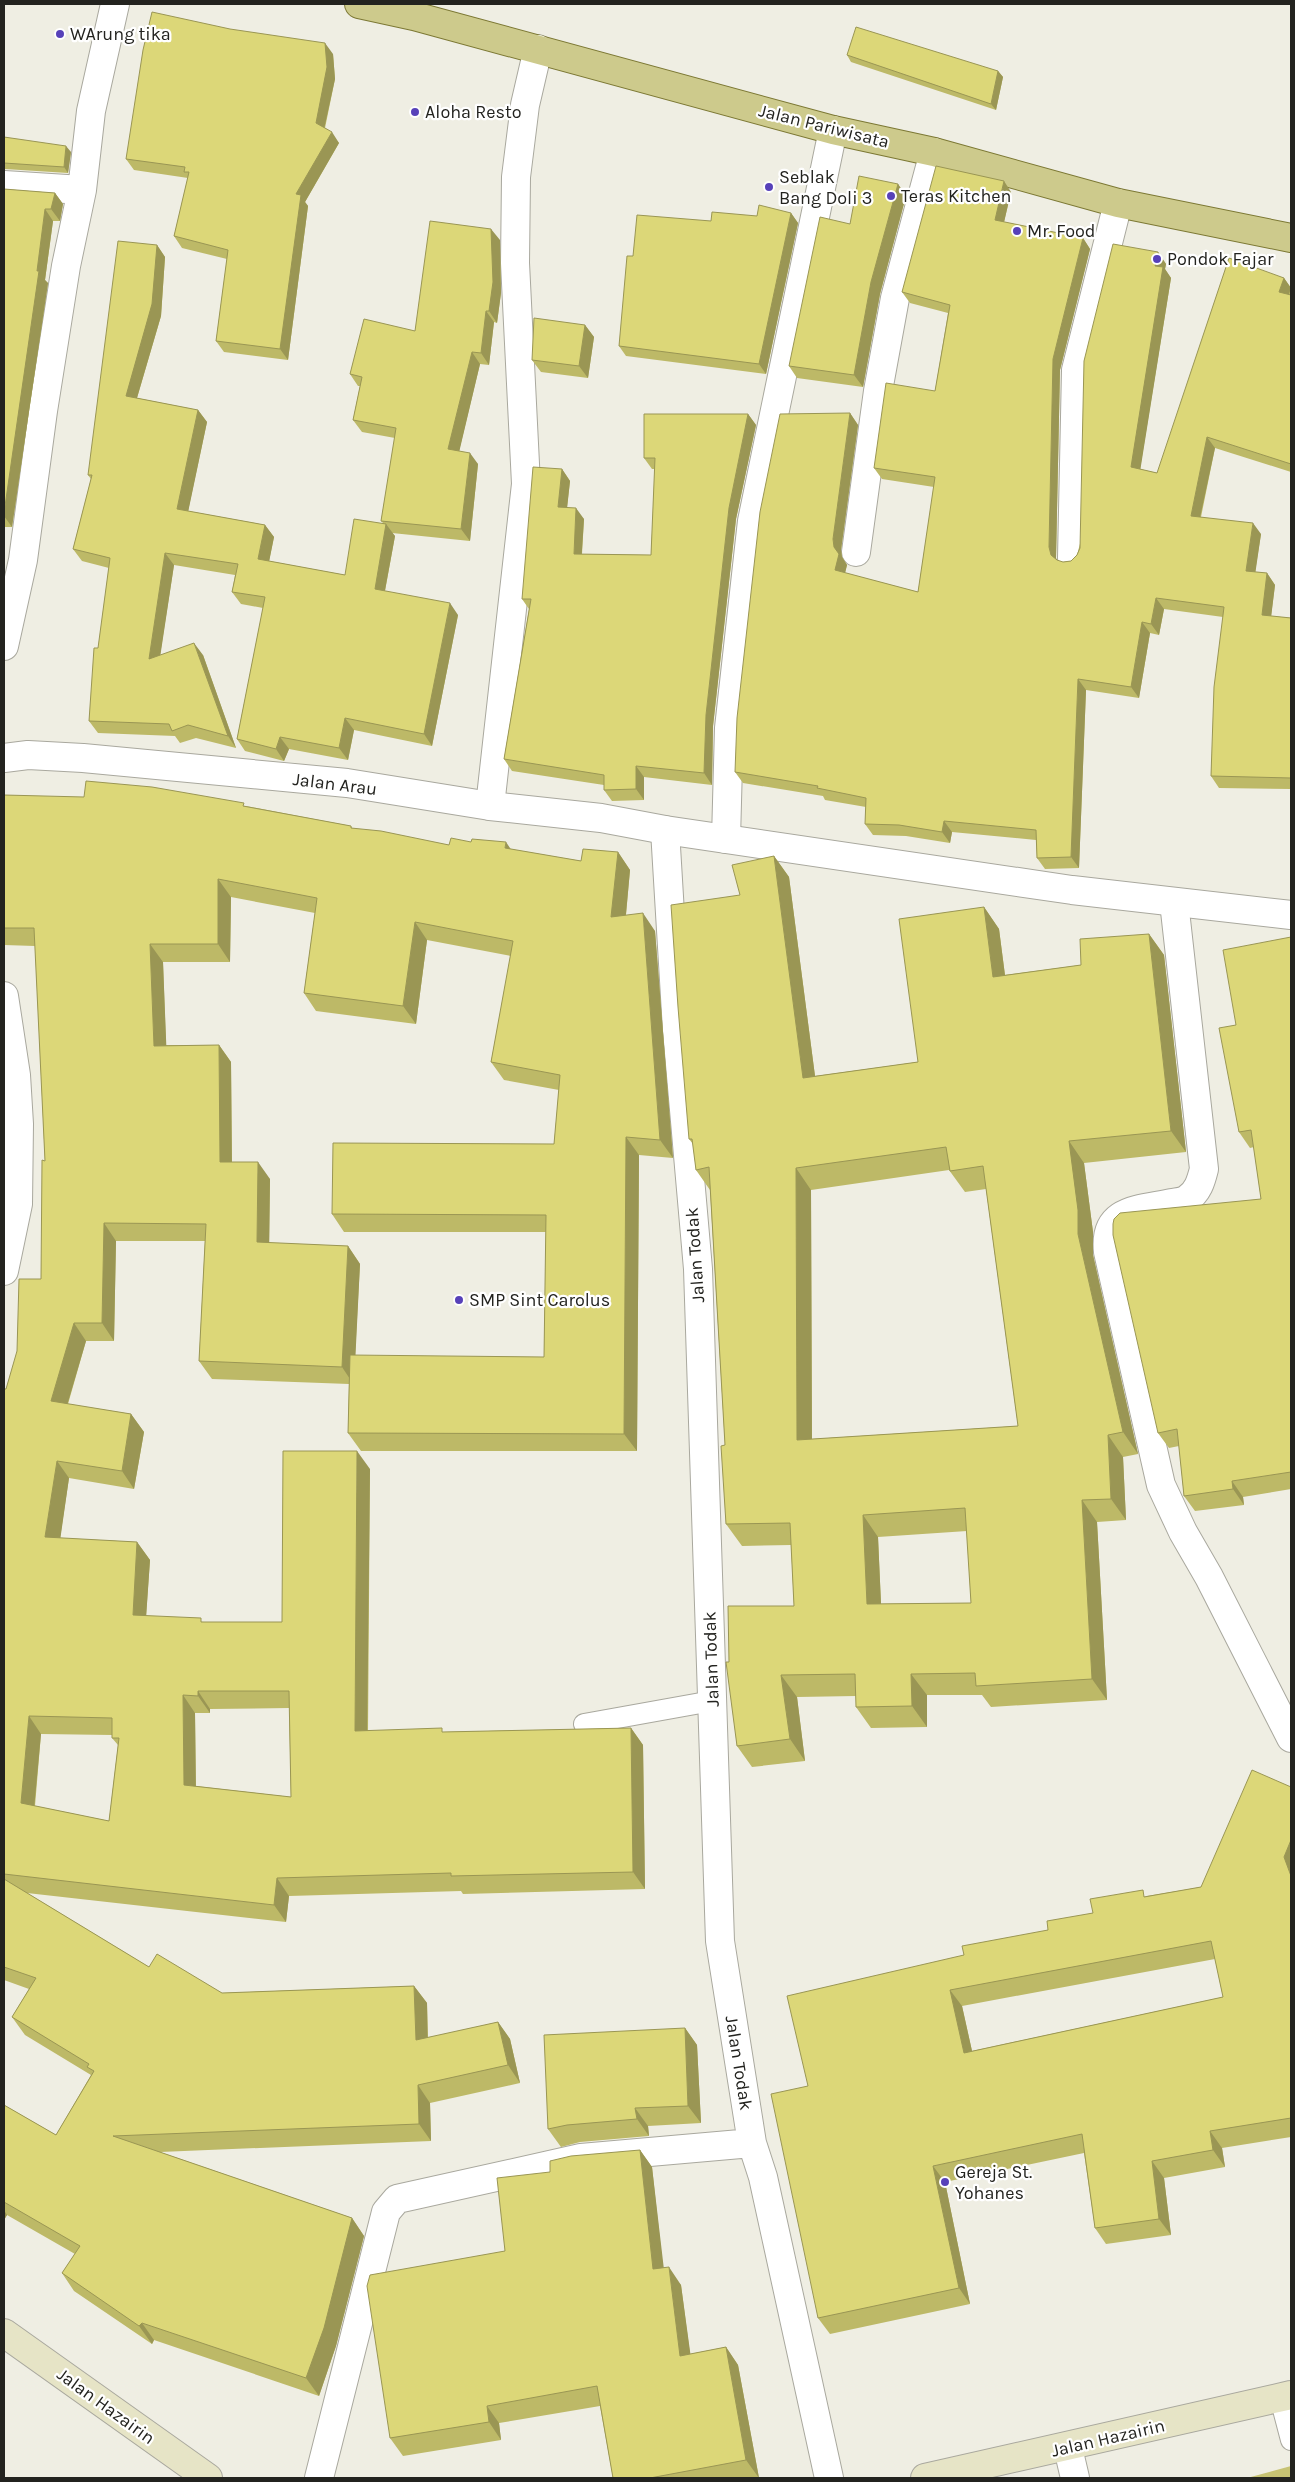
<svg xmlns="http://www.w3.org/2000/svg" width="1295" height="2482" viewBox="0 0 1295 2482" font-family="Karla,sans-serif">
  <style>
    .green { fill: #c7c373 }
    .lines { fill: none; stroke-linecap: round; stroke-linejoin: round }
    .service-casing { stroke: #a9a89e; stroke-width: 22 }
    .minor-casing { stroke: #a9a89e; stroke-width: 30 }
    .tertiary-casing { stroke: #a9a89e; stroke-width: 30 }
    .secondary-casing { stroke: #a9a89e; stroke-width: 30 }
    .primary-casing { stroke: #7c7834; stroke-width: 30 }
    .service { stroke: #fff; stroke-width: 20 }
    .minor { stroke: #fff; stroke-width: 28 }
    .tertiary { stroke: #fff; stroke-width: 28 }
    .secondary { stroke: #e6e4c6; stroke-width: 28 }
    .primary { stroke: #cdca8c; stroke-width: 28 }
    .wall { fill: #bdb967; fill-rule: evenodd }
    .shaded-wall { fill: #9a9654 }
    .building { fill: #dcd778; stroke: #9a9654; fill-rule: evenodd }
    .poi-dot { fill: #5741b9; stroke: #fff; stroke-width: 2 }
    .labels { text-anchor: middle; stroke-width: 4.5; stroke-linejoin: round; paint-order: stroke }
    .poi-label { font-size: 18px; fill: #23231f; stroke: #fff; text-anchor: start }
    .street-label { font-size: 18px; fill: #23231f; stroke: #fff }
  </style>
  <rect width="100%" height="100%" fill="#efeee3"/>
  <path class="green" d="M1291 2466V2478H1247Z"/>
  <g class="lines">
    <g class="service-casing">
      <path id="service" d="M584 1724 712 1701
        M1280 2398 1291 2440"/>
    </g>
    <g class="minor-casing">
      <path id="minor" d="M4 185 82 190
        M856 552 878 391 895 298 934 152
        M1072 558 1076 370 1118 203
        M4 646 23 560 43 411 66 266 82 190 91 111 115 4
        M490 806 526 484 515 263 516 177 525 105 538 49
        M665 830 677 1030 698 1269 720 1941 752 2143 763 2177 829 2478
        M726 839 729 728 752 521 833 130
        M1174 902 1204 1169C1201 1181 1198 1192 1187 1199 1183 1202 1177 1202 1172 1203 1139 1210 1103 1208 1108 1252L1161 1485 1183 1532 1209 1577 1291 1738
        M4 996 16 1075 19 1124 18 1204 4 1271
        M1068 2448 1075 2478
        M319 2478 386 2212 397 2199 581 2158 752 2143"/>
    </g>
    <g class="tertiary-casing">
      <path id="tertiary" d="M4 758 28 755 83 758 347 783 490 806 601 818 665 830 1072 890 1291 915"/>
    </g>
    <g class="secondary-casing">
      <path id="secondary" d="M4 2333 208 2478
        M925 2478 1291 2395"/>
    </g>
    <g class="primary-casing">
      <path id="primary" d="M359 4 414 16 833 130 934 152 1118 203 1291 238"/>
    </g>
    <use href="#service" class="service"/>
    <use href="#minor" class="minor"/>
    <use href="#tertiary" class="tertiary"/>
    <use href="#secondary" class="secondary"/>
    <use href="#primary" class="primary"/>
  </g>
  <path class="wall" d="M333 54 335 79 325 128 339 143 305 202 308 206 288 360 224 352 216 341 227 259 182 248 174 236 188 178 134 170 126 159Z
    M847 55 998 71 1003 77 996 110 851 62Z
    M4 137 71 152 68 173 5 169 4 168Z
    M898 184 906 196 880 294 863 387 797 378 789 366 850 224Z
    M4 189 55 193 63 204 60 221H53L45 280 48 283 12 527H4Z
    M1011 192 1004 222 1083 238 1090 249 1060 370 1056 558 1057 561 1063 562 1071 561 1077 555 1158 252 1166 264 1165 269 1171 278 1140 469 1157 473 1284 278 1291 288 1290 295H1291V472L1215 448 1201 517 1261 534 1255 572 1267 573 1275 585 1271 616 1291 618V789L1219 788 1211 776 1223 617 1164 609 1159 635 1150 633 1139 698 1086 690 1079 868 1045 869 1037 858 1036 840 952 832 950 843 906 836 873 835 865 824 866 807 825 800 823 796 743 783 735 772 850 413 858 425 841 550 842 557 847 565 845 573 918 592 934 487 882 479 874 468 935 391 948 313 910 303 902 292Z
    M791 213 798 223 766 374 626 356 619 346 633 256 711 221 757 216Z
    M500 240 501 293 497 323 494 322 489 365 480 364 459 451 478 464 470 541 392 533 395 536 385 591 458 615 432 746 354 730 348 760 289 749 284 761 245 751 237 739 263 608 241 604 232 592 235 575 174 565 160 655H203L236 748 196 738 180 743 175 736 98 733 89 721 109 568 82 561 73 549 91 479 88 475 157 245 165 257 161 316 137 398 198 410 207 422 188 511 265 525 274 537 269 561 345 575 383 523 381 521 395 438 362 432 353 420 360 386H358L350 374 415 331Z
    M585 325 594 337 588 378 541 372 532 360Z
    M748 414 756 425 736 519 713 726 712 785 644 777V800L612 801 604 790V785L512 771 504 759 529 609 522 599 562 469 570 481 567 507 584 519 582 554 651 555 655 469H652L644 458Z
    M4 795 246 806 351 826 352 828 449 845 510 849 581 861 618 852 630 870 626 915 655 931 673 1158 639 1155 637 1451H361L348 1433 349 1384 212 1379 199 1361 205 1241H116L114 1341H86L68 1404 131 1414 144 1432 134 1489 69 1478 60 1538 137 1542 150 1560 146 1616 204 1622H282L370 1469 368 1731 444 1732 631 1728 643 1745 645 1889 463 1894 461 1891 289 1896 286 1922 27 1893 149 1967 222 1993 414 1986 427 2003 428 2038 498 2022 510 2039 520 2083 430 2103 431 2141 160 2152 352 2218 364 2236 336 2346 319 2396 154 2340 152 2344 74 2291 62 2273 75 2254 7 2215 4 2220V2105L56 2135 91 2075 25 2035 12 2017 29 1989 4 1980V1389H6L41 1279 45 1161 35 946 4 945ZM231 897 315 913 304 993 316 1011 416 1024 427 940 511 956 491 1062 504 1080 559 1090 554 1144 332 1214 344 1232H546L544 1357 355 1356 360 1264 348 1246 269 1243 270 1179 232 1162 231 1062 219 1045H166L163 962H230ZM289 1708 291 1797 196 1786 195 1713H210V1709ZM41 1734 112 1735V1738L118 1745 109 1821 35 1806Z
    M774 856 789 877 815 1076 918 1062 984 907 999 929 1005 975 1081 965 1149 934 1164 955 1186 1152 1084 1163 1093 1232V1255L1138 1454 1123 1457 1126 1520 1097 1522 1107 1700 991 1707 982 1695H927V1727L871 1728 856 1707V1696L797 1697 805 1761 752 1767 737 1746 729 1662 794 1606 791 1545 742 1546 726 1524 725 1445 710 1190 696 1170 693 1144 689 1139 740 895ZM949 1170 965 1192 986 1189 1018 1426 812 1439 811 1190ZM967 1531 971 1603 881 1604 878 1537Z
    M1291 937V1489L1243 1497 1244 1505 1195 1511 1184 1496 1179 1446 1169 1448 1158 1433 1261 1199 1254 1147 1250 1148 1239 1132 1236 1025Z
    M1291 1787V2137L1222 2148 1225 2167 1164 2178 1171 2235 1106 2244 1095 2228 1084 2153 945 2182 970 2304 830 2334 818 2318 808 2086 964 1955 1048 1930 1093 1913 1147 1896 1201 1887ZM1215 1959 1223 1997 972 2051 962 2006Z
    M685 2028 697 2045 701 2123 648 2126 649 2136 580 2142 561 2147 548 2129Z
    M640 2150 652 2167 663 2268 681 2285 690 2354 726 2347 738 2365 759 2478H613L600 2406 499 2423 501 2440 403 2456 390 2438 505 2251 550 2172Z"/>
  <path class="shaded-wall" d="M325 43 333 54 335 79 323 134 316 123Z
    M998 71 1003 77 996 110 991 104Z
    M332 132 339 143 305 202 308 206 288 360 280 349 296 194Z
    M66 146 71 152 68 173 64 167Z
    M1004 181 1011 192 1002 231 995 220Z
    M898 184 906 196 880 294 863 387 854 375 871 282Z
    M55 193 63 204 60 221 51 209Z
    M45 209 53 221 45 280 48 283 12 527 4 516V513Z
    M791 213 798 223 766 374 759 364Z
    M491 229 500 240 501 293 497 323 489 311Z
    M1083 238 1090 249 1060 370 1056 558 1059 566 1051 555 1049 547 1053 359Z
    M157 245 165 257 161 316 134 408 126 396Z
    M1158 252 1166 264 1165 269 1171 278 1139 478 1131 467 1155 266Z
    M1284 278 1291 288 1286 303 1279 292Z
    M486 311 494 322 489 365 481 353Z
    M585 325 594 337 588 378 579 366Z
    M472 352 480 364 457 461 448 449Z
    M198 410 207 422 186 522 177 509Z
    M850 413 858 425 841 550 842 557 847 565 843 581 835 570 834 547 833 539Z
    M748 414 756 425 736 519 713 726 712 785 704 773 706 715 729 508Z
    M1207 437 1215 448 1198 527 1191 516Z
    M470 453 478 464 470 541 461 529Z
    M562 469 570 481 566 518 558 507Z
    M576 508 584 519 581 565 574 554Z
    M1253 523 1261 534 1254 582 1246 571Z
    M386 524 395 536 383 601 375 589Z
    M265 525 274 537 267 572 258 559Z
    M165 553 174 565 158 671 149 659Z
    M1267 573 1275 585 1270 626 1262 615Z
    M1156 598 1164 609 1159 635 1151 624Z
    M450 603 458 615 432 746 424 734Z
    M1142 622 1150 633 1139 698 1131 687Z
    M194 643 203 655 236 748 228 736Z
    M1078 679 1086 690 1079 868 1071 857Z
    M345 718 354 730 348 760 339 748Z
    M280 737 289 749 284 761 276 749Z
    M636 766 644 777V800L636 789Z
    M944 821 952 832 950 843 942 832Z
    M506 842 518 860 505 848Z
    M618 852 630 870 624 935 611 917Z
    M774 856 789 877 818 1099 803 1078Z
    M218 879 231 897 230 962 218 944Z
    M984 907 999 929 1008 999 993 977Z
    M643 913 655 931 673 1158 660 1140Z
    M415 922 427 940 416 1024 403 1006Z
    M1149 934 1164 955 1186 1152 1171 1131Z
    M150 944 163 962 167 1063 154 1046Z
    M219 1045 231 1062 232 1179 220 1162Z
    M626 1137 639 1155 637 1451 624 1434Z
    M1069 1141 1084 1163 1093 1232V1255L1138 1454 1123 1432 1078 1234Z
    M258 1162 270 1179 269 1260 257 1242Z
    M796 1168 811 1190 812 1462 797 1440Z
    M104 1223 116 1241 114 1341 102 1323Z
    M348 1246 360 1264 354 1385 342 1367Z
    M74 1323 86 1341 63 1419 51 1401Z
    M131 1414 144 1432 134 1489 122 1471Z
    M1108 1435 1123 1457 1126 1520 1111 1499Z
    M357 1451 370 1469 367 1749 355 1731Z
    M57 1461 69 1478 58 1555 45 1537Z
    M1232 1481 1243 1497 1244 1505 1233 1489Z
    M1082 1500 1097 1522 1107 1700 1092 1679Z
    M863 1515 878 1537 882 1626 867 1604Z
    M137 1542 150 1560 145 1633 133 1615Z
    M911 1674 927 1695V1727L912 1706Z
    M781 1675 797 1697 805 1761 790 1739Z
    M198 1691 210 1709V1713L198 1696Z
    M183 1695 195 1713 196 1803 184 1785Z
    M29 1716 41 1734 33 1820 21 1803Z
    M631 1728 643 1745 645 1889 633 1872Z
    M1291 1840V1876L1284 1857Z
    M277 1878 289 1896 286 1922 274 1905Z
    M414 1986 427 2003 428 2058 416 2040Z
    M950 1990 962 2006 976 2069 964 2053Z
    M498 2022 510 2039 520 2083 508 2065Z
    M685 2028 697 2045 701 2123 688 2106Z
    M418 2085 430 2103 431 2141 419 2124Z
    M635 2108 648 2126 649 2136 637 2119Z
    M1210 2131 1222 2148 1225 2167 1213 2150Z
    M640 2150 652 2167 666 2287 653 2269Z
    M1152 2161 1164 2178 1171 2235 1159 2219Z
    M933 2166 945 2182 970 2304 959 2288Z
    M4 2210 7 2215 4 2220Z
    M352 2218 364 2236 336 2346 319 2396 306 2378Z
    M669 2267 681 2285 693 2373 680 2356Z
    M142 2323 154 2340 152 2344 139 2326Z
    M726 2347 738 2365 759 2478 746 2460Z
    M487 2406 499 2423 501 2440 489 2422Z"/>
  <path class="building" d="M152 12 230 29 325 43 327 67 316 123 332 132 296 194 301 195 280 349 216 341 228 250 174 236 189 172H184L185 167 126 159 143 50Z
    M856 27 998 71 991 104 847 55Z
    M4 137 66 146 64 167 4 163Z
    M936 166 1004 181 995 220 1083 238 1053 359 1049 547 1051 555 1057 560 1063 562 1071 561 1077 555 1080 548 1084 361 1113 244 1158 252 1155 266 1163 267 1131 467 1157 473 1229 258 1284 278 1279 292 1291 295V464L1207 437 1191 516 1253 523 1246 571 1267 573 1262 615 1291 618V778L1211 776 1214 687 1224 607 1156 598 1151 624 1142 622 1131 687 1078 679 1071 857 1037 858 1036 830 944 821 942 832 899 825 865 824 866 798 817 788 818 786 735 772 737 718 760 512 780 414 850 413 833 539 834 547 839 554 835 570 918 592 935 477 874 468 886 383 935 391 950 305 902 292Z
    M859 176 898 184 871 282 854 375 789 366 820 217 850 224Z
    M4 189 55 193 51 209H45L37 271H39L4 513Z
    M759 205 791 213 759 364 619 346 627 256H633L637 215 711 221 712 212 757 216Z
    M430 221 491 229 493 282 489 311H486L481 353 472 352 448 449 470 453 461 529 381 521 396 428 353 420 362 377 350 374 364 319 415 331Z
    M118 241 157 245 152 304 126 396 198 410 177 509 265 525 258 559 345 575 354 519 386 524 375 589 450 603 424 734 345 718 339 748 280 737 276 749 237 739 265 597 232 592 238 564 165 553 149 659 194 643 228 736 188 725 172 731 169 724 89 721 94 648H98L110 558 73 549 92 475H88Z
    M534 318 585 325 579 366 532 360Z
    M644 414H748L729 508 706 715 704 773 636 766V789L604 790V775L504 759 531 599H522L533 467 562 469 558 507 576 508 574 554 651 555 655 458H644Z
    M86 781 152 787 244 803 243 806 351 826V828L381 831 449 845 451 838 471 842 472 839 506 842 505 848 581 861 583 849 618 852 611 917 643 913 660 1140 626 1137 624 1434 348 1433 350 1355 544 1357 546 1215 332 1214 333 1143 554 1144 560 1075 491 1062 513 941 415 922 403 1006 304 993 317 898 218 879V944H150L154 1046 219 1045 220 1162H258L257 1242 348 1246 342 1367 199 1361 206 1224 104 1223 102 1323H74L51 1401 131 1414 122 1471 57 1461 45 1537 137 1542 133 1615 201 1618V1622H282L283 1451H357L355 1731 442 1728V1732L631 1728 633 1872 451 1876V1873L277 1878 274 1905 4 1874V1389H6L17 1351 19 1279H41L42 1160 45 1161 34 928H4V795L84 797ZM198 1691H289L291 1797 184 1785 183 1695 198 1696ZM29 1716 112 1718V1738H119L109 1821 21 1803Z
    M774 856 803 1078 918 1062 899 919 984 907 993 977 1081 965 1080 939 1149 934 1171 1131 1069 1141 1078 1210V1234L1123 1432 1108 1435 1111 1499 1082 1500 1092 1679 976 1686 975 1673 911 1674 912 1706 856 1707 855 1674 781 1675 790 1739 737 1746 726 1662H729L728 1606H794L790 1523 726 1524 721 1446 725 1445 709 1167 696 1170 692 1139H689L678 1007 671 905 740 895 732 865ZM946 1147 950 1171 983 1166 1018 1426 797 1440 796 1168ZM965 1508 971 1603 867 1604 863 1515Z
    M1291 937V1472L1232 1481 1233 1489 1184 1496 1177 1429 1158 1433 1113 1235V1224L1114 1219 1120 1213 1261 1199 1251 1130 1239 1132 1219 1028 1236 1025 1223 950Z
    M1252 1770 1291 1787V1840L1284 1857 1291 1876V2118L1210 2131 1213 2150 1152 2161 1159 2219 1095 2228 1082 2134 933 2166 959 2288 818 2318 771 2094 808 2086 787 1996 964 1955 962 1946 1048 1930 1047 1921 1093 1913 1090 1899 1143 1890 1144 1897 1201 1887ZM1211 1941 1223 1997 964 2053 950 1990Z
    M4 1879 149 1967 157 1954 222 1993 414 1986 416 2040 498 2022 508 2065 418 2085 419 2124 113 2136 352 2218 324 2328 306 2378 142 2323 139 2326 62 2273 80 2246 4 2202V2105L56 2135 94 2071 87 2067 89 2064 12 2017 36 1978 4 1967Z
    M685 2028 688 2106 635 2108 637 2119 567 2125 548 2129 544 2035Z
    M640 2150 653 2269 669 2267 680 2356 726 2347 746 2460 650 2478H613L597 2386 487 2406 489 2422 390 2438 367 2286 370 2275 505 2251 497 2178 550 2172V2161L571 2156Z"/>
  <g class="poi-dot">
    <circle cx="60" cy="34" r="5"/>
    <circle cx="415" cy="112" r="5"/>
    <circle cx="769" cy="187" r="5"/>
    <circle cx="891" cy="196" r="5"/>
    <circle cx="1017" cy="231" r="5"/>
    <circle cx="1157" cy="259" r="5"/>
    <circle cx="459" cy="1300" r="5"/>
    <circle cx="945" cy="2182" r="5"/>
  </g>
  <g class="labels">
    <g class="poi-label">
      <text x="70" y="40">WArung tika</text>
      <text x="425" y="118">Aloha Resto</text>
      <text x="779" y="183">Seblak<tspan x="779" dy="21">Bang Doli 3</tspan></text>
      <text x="901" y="202">Teras Kitchen</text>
      <text x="1027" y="237">Mr. Food</text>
      <text x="1167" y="265">Pondok Fajar</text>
      <text x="469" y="1306">SMP Sint Carolus</text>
      <text x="955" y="2178">Gereja St.<tspan x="955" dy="21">Yohanes</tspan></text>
    </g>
    <g class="street-label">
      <text transform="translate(824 126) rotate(14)" y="6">Jalan Pariwisata</text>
      <text transform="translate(335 784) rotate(7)" y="6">Jalan Arau</text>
      <text transform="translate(695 1255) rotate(-94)" y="6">Jalan Todak</text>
      <text transform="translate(711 1659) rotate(-92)" y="6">Jalan Todak</text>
      <text transform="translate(739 2063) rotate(81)" y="6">Jalan Todak</text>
      <text transform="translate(106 2406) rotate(36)" y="6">Jalan Hazairin</text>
      <text transform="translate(1108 2438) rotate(-13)" y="6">Jalan Hazairin</text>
    </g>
  </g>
  <rect width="1295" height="2482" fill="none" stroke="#23231f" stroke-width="10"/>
</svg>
